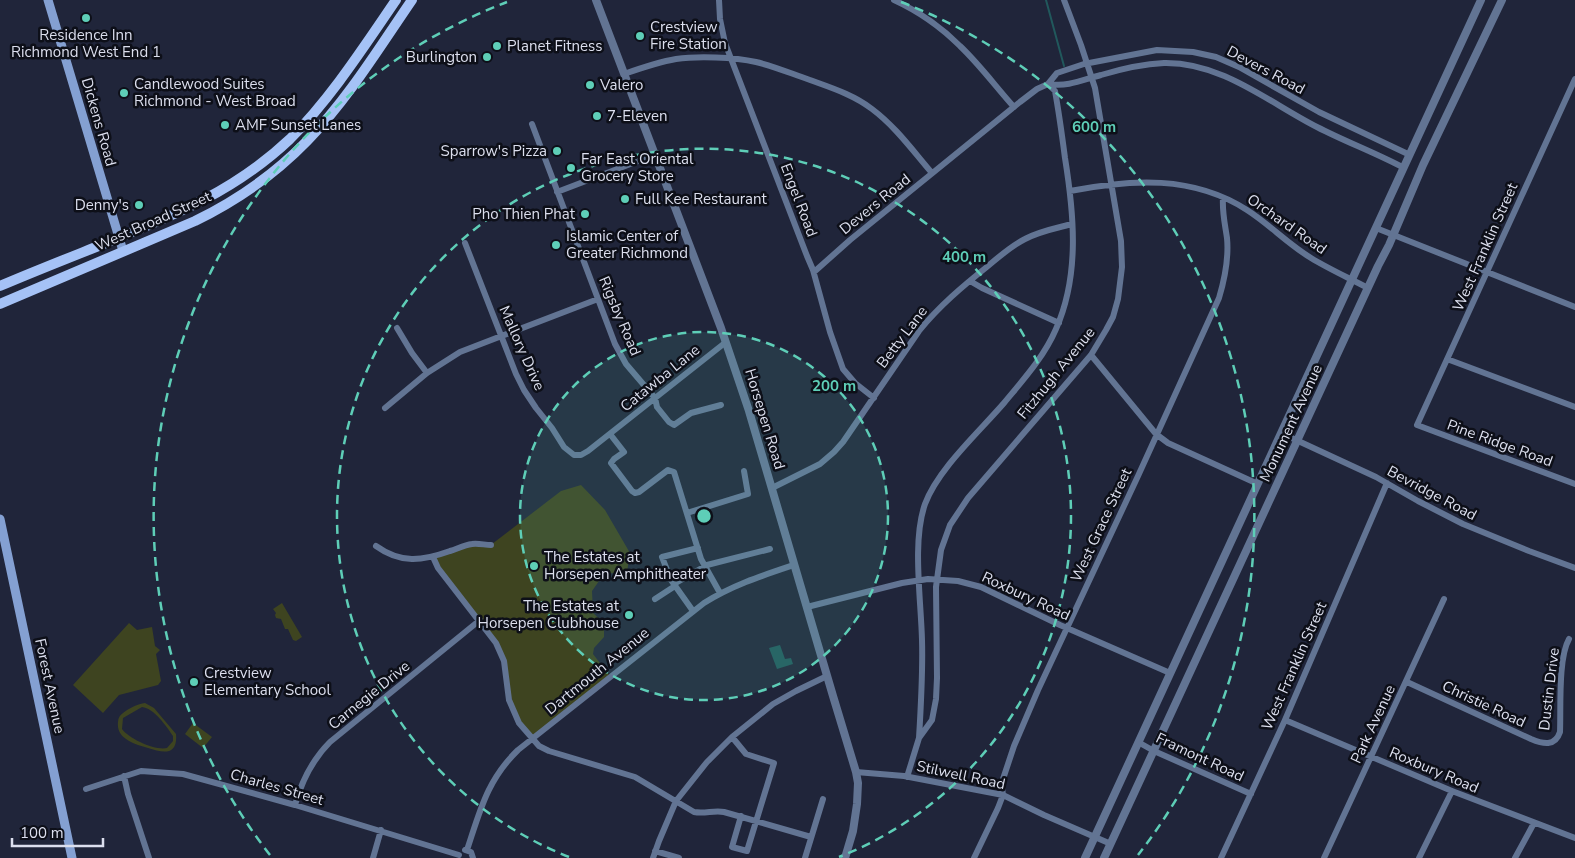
<svg xmlns="http://www.w3.org/2000/svg" width="1575" height="858" viewBox="0 0 1575 858" font-family="'Nunito Sans',sans-serif">
  <style>
    .green { fill: #3e4420; fill-rule: evenodd }
    .water { fill: #21585c }
    .lines { fill: none; stroke-linecap: round; stroke-linejoin: round }
    .stream { stroke: #21585c; stroke-width: 2 }
    .minor { stroke: #627493; stroke-width: 6 }
    .tertiary { stroke: #627493; stroke-width: 8 }
    .secondary { stroke: #84a0d2; stroke-width: 9 }
    .primary { stroke: #a5c2f6; stroke-width: 10 }
    .ring { fill: none; stroke: #5eceb7; stroke-width: 2.5; stroke-dasharray: 9 6 }
    .poi-dot { fill: #5eceb7; stroke: #0d0f18; stroke-width: 2 }
    .labels { text-anchor: middle; stroke-width: 5; stroke-linejoin: round; paint-order: stroke }
    .poi-label { font-size: 15px; fill: #dcdfee; stroke: #0d0f18; text-anchor: start }
    .street-label { font-size: 15px; fill: #dcdfee; stroke: #0d0f18 }
    .centre { fill: #5eceb7; stroke: #0d0f18; stroke-width: 2.5 }
    .ring-label { font-size: 15px; text-anchor: middle; font-weight: bold; fill: #5eceb7; stroke: #0d0f18; stroke-width: 5; stroke-linejoin: round; paint-order: stroke }
  </style>
  <rect width="100%" height="100%" fill="#20253a"/>
  <path class="green" d="M581 485 605 510 630 553 627 572 604 574 592 591 593 613 604 623V637L594 648 593 654 610 676 532 739 516 717 498 647 431 558 474 542 492 544 561 491Z
    M282 603 302 637 296 641 293 640 288 629H285L281 619 276 618 275 615 276 613 273 609Z
    M129 623 137 630 152 627 155 646 160 650 156 654 161 681 158 685 119 695 103 713 73 685Z
    M145 703 154 708 176 734C178 756 163 753 148 748 135 744 116 739 118 722 118 718 120 715 123 713 129 708 138 704 145 703ZM142 707C154 708 167 727 173 736V741L167 748C156 751 129 739 122 729L123 718Z
    M193 723 212 737 203 748 185 734Z"/>
  <path class="water" d="M780 645 785 659 791 658 793 664 777 669 769 648Z"/>
  <g class="lines">
    <path class="stream" d="M1046 0 1064 66"/>
    <path class="minor" d="M719 0 720 19 725 43 807 256 813 270 830 332 843 369 855 383 874 398
      M894 0C918 11 941 27 960 46 980 65 996 87 1014 107
      M624 74C641 68 658 62 676 59 697 56 734 57 756 62 774 66 792 74 810 80 832 88 854 95 872 109 896 127 913 151 932 173
      M1575 79 1417 425 1575 484
      M1049 84C1068 87 1082 80 1101 75 1121 69 1143 64 1164 63 1222 62 1268 102 1317 127 1346 142 1376 153 1404 168
      M532 124 615 344 626 364 655 398 657 407 669 422 674 425 691 413 721 405
      M1070 191C1131 179 1193 175 1247 210 1269 224 1288 244 1311 258 1329 269 1349 278 1368 288
      M557 192 654 155
      M1376 228 1575 307
      M465 243 516 374 524 390 536 408 552 428 564 447 574 455H581L588 451 726 342
      M814 272 850 240 1020 102 1037 89 1048 84 1057 73 1084 64 1157 50 1193 52 1216 57 1239 67 1319 112 1410 155
      M970 281 982 288 1059 323
      M397 328 412 353 427 373
      M1091 355 1156 434 1168 443 1258 484
      M1447 359 1575 407
      M385 408 427 373 460 352 598 299
      M1281 433 1376 477 1418 501 1463 524 1529 551 1575 568
      M610 434 624 452 614 459 611 463 632 491 635 493 639 492 668 470 674 472 701 559 720 593
      M772 488 820 464 834 452 843 442 919 331C939 306 963 286 988 266 1000 256 1011 246 1025 239 1040 231 1057 228 1072 224
      M687 513 748 494 744 471
      M376 546C401 564 422 561 450 551 457 549 464 545 472 544 478 543 485 545 491 545
      M433 557 438 568 496 643 504 661 509 700 519 723 539 746 549 751 635 777 694 812C705 814 714 810 724 812L811 837
      M674 584 707 565 770 549
      M655 599 675 586
      M807 607 902 583 928 579 958 581 981 587 1060 625 1170 673
      M693 611 671 580 662 557 698 548
      M1407 682 1531 739C1543 744 1555 747 1560 732 1561 708 1558 658 1569 639
      M1285 720 1452 791 1575 838
      M732 737 746 754 774 763 747 851 732 847 741 816
      M919 738C921 705 923 672 922 640 921 599 912 541 925 504 938 469 979 432 1004 403 1023 380 1044 357 1056 329 1080 275 1074 214 1065 158 1062 135 1059 113 1055 91L1048 84
      M1138 742 1154 751 1251 794
      M856 772 904 776 1003 795 1044 815 1111 844
      M124 776 128 794 149 858
      M907 777 919 738 932 720 936 699 937 678 936 587 941 550 950 525 968 498 1091 355 1106 330 1113 317 1118 299 1122 267 1121 241 1095 88 1081 45 1064 0
      M86 789 141 771 183 774 295 805 459 855
      M295 805C302 780 312 760 330 742L480 620
      M465 850 471 852 473 858
      M467 850C480 811 487 780 518 750L704 603C733 585 761 576 794 565
      M655 851 679 858
      M373 858 381 830
      M653 858 659 841 676 801 707 762 732 737 773 704 796 691 827 676
      M805 858 823 799
      M974 858 998 808 1003 795 1002 787 1003 779 1014 746 1038 690 1138 476 1219 298C1225 278 1229 259 1227 238 1225 224 1222 212 1223 198
      M1221 858 1285 720 1387 483
      M1324 858 1444 599
      M1419 858 1452 791
      M1515 858 1534 823"/>
    <path class="tertiary" d="M596 0 721 328 749 411 833 696 856 772 858 783 857 804 853 831 845 858
      M1085 858 1481 0
      M1104 858 1378 266 1389 245 1423 165 1502 0"/>
    <path class="secondary" d="M48 0 123 251
      M0 519 72 858"/>
    <path class="primary" d="M0 286C35 271 71 257 106 243 175 215 235 191 290 139 331 98 363 48 396 0
      M0 304 195 221C236 201 275 174 307 141 348 99 379 48 412 0"/>
  </g>
  <circle cx="704" cy="516" r="184" fill="#5eceb7" fill-opacity=".12"/>
  <g class="ring">
    <circle cx="704" cy="516" r="184"/>
    <path d="M569 857A367 367 0 1 1 839 857"/>
    <path d="M270 855A551 551 0 0 1 507 2M901 2A551 551 0 0 1 1138 855"/>
  </g>
  <g class="poi-dot">
    <circle cx="86" cy="18" r="5"/>
    <circle cx="640" cy="36" r="5"/>
    <circle cx="497" cy="46" r="5"/>
    <circle cx="487" cy="57" r="5"/>
    <circle cx="590" cy="85" r="5"/>
    <circle cx="124" cy="93" r="5"/>
    <circle cx="597" cy="116" r="5"/>
    <circle cx="225" cy="125" r="5"/>
    <circle cx="557" cy="151" r="5"/>
    <circle cx="571" cy="168" r="5"/>
    <circle cx="625" cy="199" r="5"/>
    <circle cx="139" cy="205" r="5"/>
    <circle cx="585" cy="214" r="5"/>
    <circle cx="556" cy="245" r="5"/>
    <circle cx="534" cy="566" r="5"/>
    <circle cx="629" cy="615" r="5"/>
    <circle cx="194" cy="682" r="5"/>
  </g>
  <g class="labels">
    <g class="poi-label">
      <text x="650" y="32">Crestview<tspan x="650" dy="17">Fire Station</tspan></text>
      <text x="86" y="40" text-anchor="middle">Residence Inn<tspan x="86" dy="17">Richmond West End 1</tspan></text>
      <text x="507" y="51">Planet Fitness</text>
      <text x="477" y="62" text-anchor="end">Burlington</text>
      <text x="134" y="89">Candlewood Suites<tspan x="134" dy="17">Richmond - West Broad</tspan></text>
      <text x="600" y="90">Valero</text>
      <text x="607" y="121">7-Eleven</text>
      <text x="235" y="130">AMF Sunset Lanes</text>
      <text x="547" y="156" text-anchor="end">Sparrow's Pizza</text>
      <text x="581" y="164">Far East Oriental<tspan x="581" dy="17">Grocery Store</tspan></text>
      <text x="635" y="204">Full Kee Restaurant</text>
      <text x="129" y="210" text-anchor="end">Denny's</text>
      <text x="575" y="219" text-anchor="end">Pho Thien Phat</text>
      <text x="566" y="241">Islamic Center of<tspan x="566" dy="17">Greater Richmond</tspan></text>
      <text x="544" y="562">The Estates at<tspan x="544" dy="17">Horsepen Amphitheater</tspan></text>
      <text x="619" y="611" text-anchor="end">The Estates at<tspan x="619" dy="17">Horsepen Clubhouse</tspan></text>
      <text x="204" y="678">Crestview<tspan x="204" dy="17">Elementary School</tspan></text>
    </g>
    <g class="street-label">
      <text transform="translate(1266 70) rotate(28)" y="5">Devers Road</text>
      <text transform="translate(99 122) rotate(74)" y="5">Dickens Road</text>
      <text transform="translate(799 200) rotate(69)" y="5">Engel Road</text>
      <text transform="translate(875 204) rotate(-39)" y="5">Devers Road</text>
      <text transform="translate(153 221) rotate(-24)" y="5">West Broad Street</text>
      <text transform="translate(1287 224) rotate(35)" y="5">Orchard Road</text>
      <text transform="translate(1485 247) rotate(-66)" y="5">West Franklin Street</text>
      <text transform="translate(620 316) rotate(67)" y="5">Rigsby Road</text>
      <text transform="translate(902 337) rotate(-53)" y="5">Betty Lane</text>
      <text transform="translate(522 348) rotate(66)" y="5">Mallory Drive</text>
      <text transform="translate(1056 373) rotate(-51)" y="5">Fitzhugh Avenue</text>
      <text transform="translate(660 378) rotate(-39)" y="5">Catawba Lane</text>
      <text transform="translate(765 419) rotate(73)" y="5">Horsepen Road</text>
      <text transform="translate(1291 423) rotate(-65)" y="5">Monument Avenue</text>
      <text transform="translate(1500 443) rotate(20)" y="5">Pine Ridge Road</text>
      <text transform="translate(1432 493) rotate(28)" y="5">Bevridge Road</text>
      <text transform="translate(1101 525) rotate(-65)" y="5">West Grace Street</text>
      <text transform="translate(1026 596) rotate(25)" y="5">Roxbury Road</text>
      <text transform="translate(1294 666) rotate(-66)" y="5">West Franklin Street</text>
      <text transform="translate(597 671) rotate(-39)" y="5">Dartmouth Avenue</text>
      <text transform="translate(50 686) rotate(78)" y="5">Forest Avenue</text>
      <text transform="translate(1549 689) rotate(-83)" y="5">Dustin Drive</text>
      <text transform="translate(369 695) rotate(-39)" y="5">Carnegie Drive</text>
      <text transform="translate(1484 704) rotate(25)" y="5">Christie Road</text>
      <text transform="translate(1373 724) rotate(-65)" y="5">Park Avenue</text>
      <text transform="translate(1200 757) rotate(25)" y="5">Framont Road</text>
      <text transform="translate(1434 770) rotate(23)" y="5">Roxbury Road</text>
      <text transform="translate(961 775) rotate(12)" y="5">Stilwell Road</text>
      <text transform="translate(277 787) rotate(16)" y="5">Charles Street</text>
    </g>
  </g>
  <circle cx="704" cy="516" r="8" class="centre"/>
  <g class="ring-label">
    <text x="1094" y="132">600 m</text>
    <text x="964" y="262">400 m</text>
    <text x="834" y="391">200 m</text>
  </g>
  <path d="M12 838v8h91v-8" fill="none" stroke="#dcdfee" stroke-width="2.5"/>
  <text x="20" y="838" font-size="15" fill="#dcdfee" stroke="#0d0f18" stroke-width="4" paint-order="stroke">100 m</text>
</svg>
